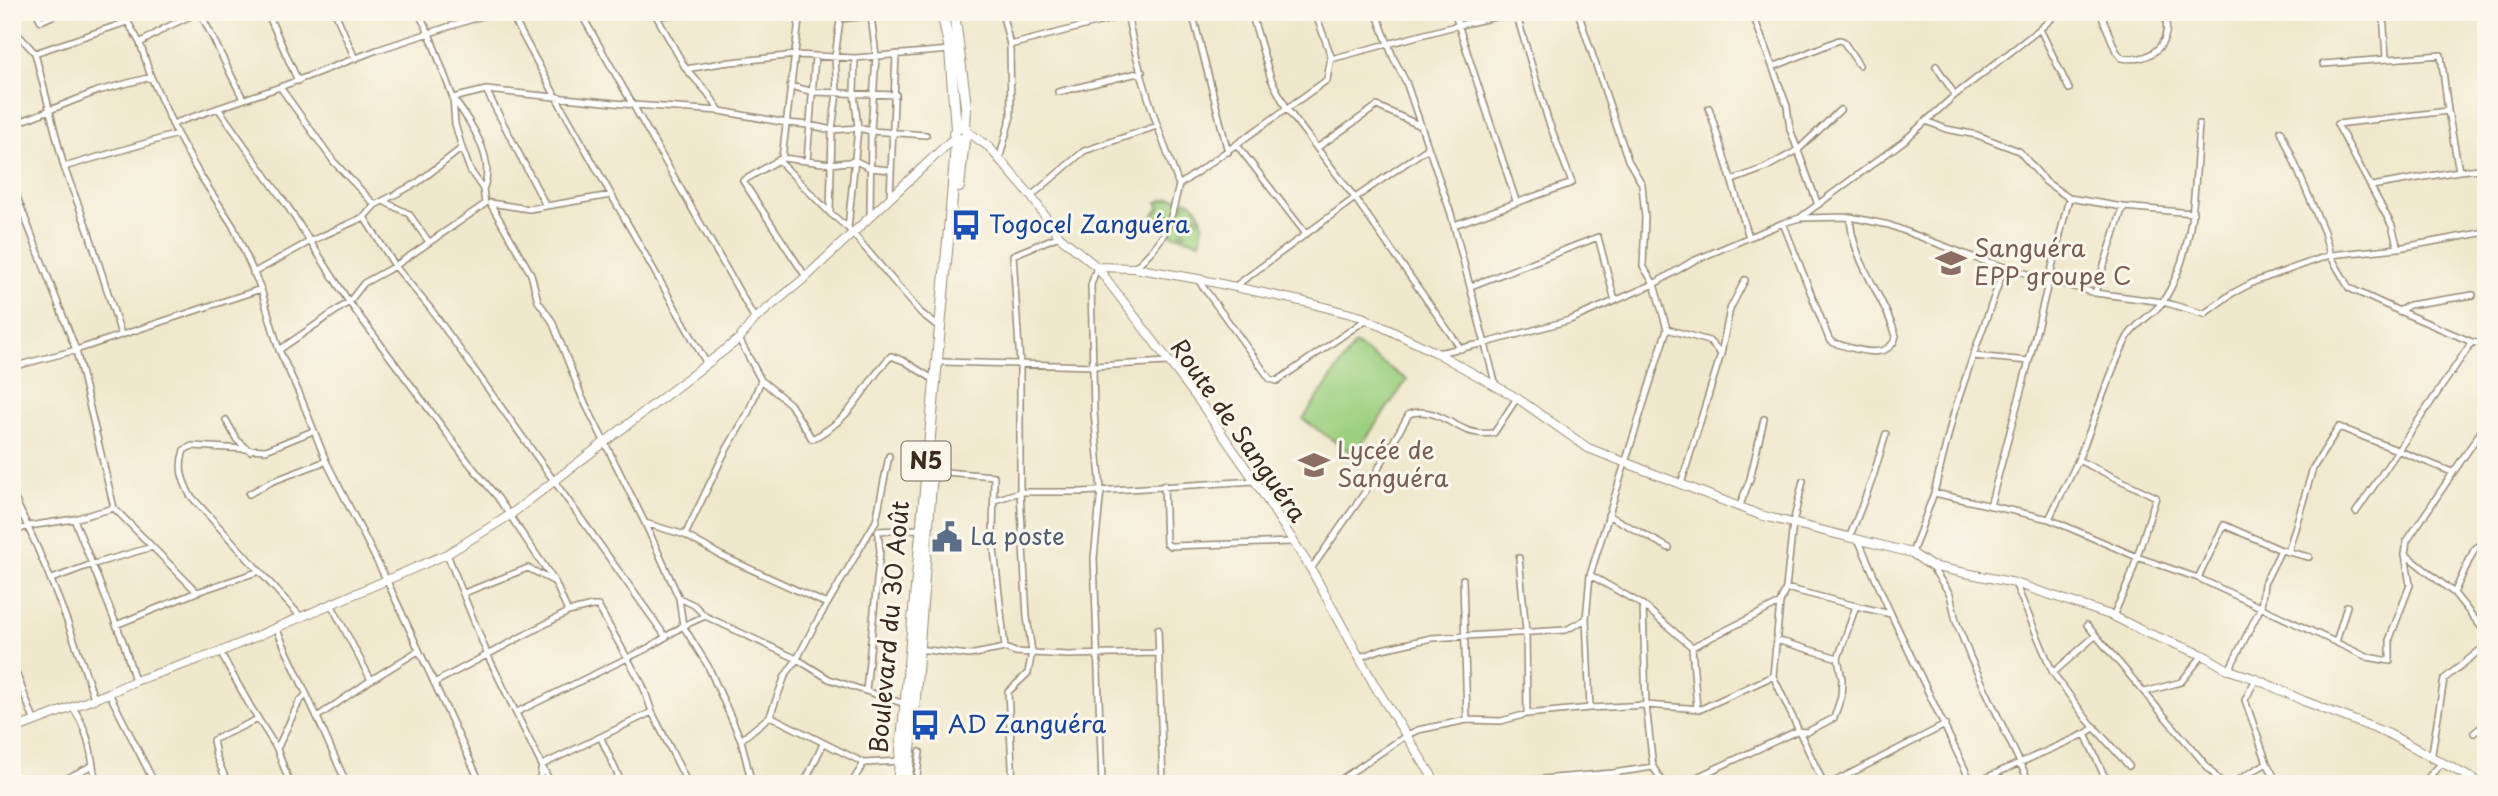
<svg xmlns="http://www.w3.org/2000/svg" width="2498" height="796" viewBox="0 0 2498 796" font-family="'Playpen Sans',sans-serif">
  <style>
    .cemetery { fill: url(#cemetery-stones); stroke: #6c7d4f; stroke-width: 2 }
    .garden { fill: #9dd080; stroke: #6c7d4f; stroke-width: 2 }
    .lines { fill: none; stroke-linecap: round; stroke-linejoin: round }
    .street-casing { stroke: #968975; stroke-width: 8 }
    .secondary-casing { stroke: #968975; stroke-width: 10 }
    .highway-casing { stroke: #968975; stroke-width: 12 }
    .street { stroke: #fff; stroke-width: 5 }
    .secondary { stroke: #fff; stroke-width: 8 }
    .highway { stroke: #fff; stroke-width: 10 }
    .labels { text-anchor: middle; stroke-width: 6; stroke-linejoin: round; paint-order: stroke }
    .shield { fill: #fbf7ec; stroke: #75685c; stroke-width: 2 }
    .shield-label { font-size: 23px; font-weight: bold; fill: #3b2a1e }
    .transit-label { font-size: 24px; fill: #164399; stroke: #fbf7ec; text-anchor: start }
    .education-label { font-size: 24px; fill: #785e54; stroke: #fbf7ec; text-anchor: start }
    .street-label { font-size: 24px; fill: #3b2a1e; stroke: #fbf7ec }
    .service-label { font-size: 24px; fill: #4e5e75; stroke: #fbf7ec; text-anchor: start }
  </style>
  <defs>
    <pattern id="cemetery-stones" width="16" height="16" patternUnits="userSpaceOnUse" patternTransform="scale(1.75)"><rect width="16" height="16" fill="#9dd080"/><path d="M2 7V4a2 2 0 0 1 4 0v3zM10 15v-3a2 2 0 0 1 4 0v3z" fill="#81a968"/></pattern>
  </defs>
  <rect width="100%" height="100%" fill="#fbf7ec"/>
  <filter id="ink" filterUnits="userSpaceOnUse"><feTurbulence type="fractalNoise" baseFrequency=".0143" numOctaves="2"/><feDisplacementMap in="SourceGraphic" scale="14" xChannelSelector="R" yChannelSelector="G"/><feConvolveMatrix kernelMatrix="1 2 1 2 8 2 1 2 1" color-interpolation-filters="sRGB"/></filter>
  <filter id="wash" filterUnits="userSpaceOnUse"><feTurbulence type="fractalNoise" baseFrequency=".00686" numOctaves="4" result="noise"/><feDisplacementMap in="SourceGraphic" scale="28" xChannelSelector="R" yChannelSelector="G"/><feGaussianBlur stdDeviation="1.57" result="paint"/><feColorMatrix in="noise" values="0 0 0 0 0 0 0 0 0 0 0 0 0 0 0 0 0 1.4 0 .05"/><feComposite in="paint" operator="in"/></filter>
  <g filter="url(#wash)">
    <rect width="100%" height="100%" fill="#f0e8cc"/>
    <path class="cemetery" d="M1170 198C1198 197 1207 215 1200 242L1171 234 1167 224 1153 215 1160 208 1157 202Z"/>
    <path class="garden" d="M1355 344 1407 380 1354 455 1303 419Z"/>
  </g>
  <g filter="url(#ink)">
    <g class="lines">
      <g class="street-casing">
        <path id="street" d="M36 12 41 21 61 12
          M122 12 140 43 151 77 177 134 198 172 233 226 261 289 279 350 299 393 326 461 387 581 481 784
          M200 12 243 99
          M267 12 298 81
          M335 12 355 59
          M510 12 556 97 707 364
          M580 12 755 319
          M654 12 686 69 707 92 720 111
          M800 12 782 158 743 181 806 277
          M1127 12C1137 71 1158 129 1179 185
          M1192 12 1228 152
          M1251 12 1271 79 1287 109 1355 198 1461 349
          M1376 12 1393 57 1406 82 1451 214 1496 386
          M1454 12 1516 201
          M1578 12 1628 160 1642 184 1645 218 1643 266 1654 284 1667 329 1590 575 1586 619 1590 708
          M1752 12 1787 106 1790 129 1818 205
          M2100 12 2116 51 2122 58C2152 63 2174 43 2164 12
          M2383 12 2386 58
          M656 16 707 12
          M839 19 871 16 876 56 871 131 870 215
          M12 28 35 53 64 167 89 233 121 334
          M2040 29 2069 89
          M140 43 165 28 199 12
          M1010 45 1127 15
          M35 53 127 22
          M1331 59 1459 25 1518 12
          M2323 64 2441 55 2448 111 2459 171 2481 169 2486 183
          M1936 66 1955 95
          M1773 67 1839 40 1843 41 1859 65
          M686 69 722 63 795 55 855 58 950 50
          M790 86 814 92 896 95
          M280 87 334 162 375 205
          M486 90 546 206
          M1058 92 1142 72
          M218 108 288 207 349 302 469 463 498 498 555 582 568 612
          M1709 108 1749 237
          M1926 121 1946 129 1977 135 2019 151 2046 182 2069 198 2123 207 2193 213
          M172 124 280 87 377 50 494 12
          M12 125 98 91 151 77
          M2281 131 2324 232 2330 255 2349 288 2399 311 2472 342 2486 345
          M1237 145 1306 234
          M1317 148 1377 106 1421 126
          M782 158 831 164 856 161 870 168 890 170
          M999 160 1011 116 1010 45 1002 12
          M779 161 830 213 848 228 921 313 939 327
          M807 161 815 57
          M64 167 177 134
          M1733 180 1765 168 1798 150 1840 110
          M12 184 76 350 114 508
          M2372 186 2459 171
          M483 189C497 160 470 121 453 98L486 90 634 105 720 111 787 123 809 125 832 130 858 128 871 131 926 135
          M1031 196 1084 151 1157 126
          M890 198 896 54
          M383 201 409 214 429 242
          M490 203 531 274 538 301 552 321 582 397 645 523 679 598 683 626 708 666 741 740 752 784
          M490 203 529 209 611 195
          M830 213 832 130 837 93 835 57 841 12
          M364 217 395 266 430 308 666 637
          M1801 217 1905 140 1955 95 2040 29 2059 12
          M1783 223 1829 339 1834 343C1852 348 1889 363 1896 336 1883 294 1852 261 1850 217
          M1454 225 1572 183 1548 120 1516 13
          M848 228 858 128 854 93 855 58
          M2398 248 2392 226 2337 124 2448 111
          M1097 267 1091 285 1094 412 1101 490 1094 558 1102 784
          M1134 268C1167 239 1169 227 1179 185L1327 80 1331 56 1315 12
          M253 273 309 242 364 217 375 205 417 183 462 148
          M1198 280 1270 379 1277 381 1367 319
          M1471 286 1598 237 1615 301
          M1234 287 1355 198 1428 148
          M2095 293 2123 207
          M12 296 15 300 12 316
          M2399 311 2409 305 2473 295
          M1667 329 1709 341 1721 354
          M739 339 761 380 790 404 812 439C857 416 860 388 891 356L904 361 936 381
          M12 350 18 366
          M279 350 349 302 364 283 395 266 485 204 483 189 470 170 462 148 455 124 453 98 429 33 418 12
          M1437 353 1486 343 1570 320 1654 284 1693 261 1783 223 1800 218 1850 217 1889 225 1978 259 2048 280 2095 293 2163 302 2204 314 2231 294 2254 282 2330 255 2398 248 2486 232
          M1973 356 2029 361
          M942 362 1094 366 1168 362
          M12 367 76 350 261 289
          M226 420 237 440 250 451
          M2078 460 2156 497 2130 579 2113 616
          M932 471 994 476 993 540 1005 648
          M1803 481 1793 523 1786 588 1780 603 1773 676 1824 784
          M1681 484 1721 354 1730 309 1745 280
          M1164 485 1166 543 1170 546 1292 542
          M12 493C44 559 71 627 94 698
          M1934 493 2049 519 2137 557 2198 578 2367 657 2390 661V638L2410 585 2405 554 2407 541 2486 424
          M249 494 271 482 326 461
          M995 500 1020 492H1081L1255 481
          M1990 506 2029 361 2069 198
          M1739 508 1750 479 1764 419
          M2356 512 2472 342
          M1608 515 1669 548
          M74 519 124 644 135 681
          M2049 519C2058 500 2069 481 2077 462 2095 421 2107 378 2127 338 2136 322 2154 315 2164 300 2196 249 2195 182 2199 124
          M645 523 685 535 722 556 827 604
          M878 531 919 529
          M12 532 29 526 74 519 114 508 197 592 260 571
          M685 535 725 452 748 413 761 380
          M1850 536 1872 480 1886 434
          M2486 537 2474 550 2454 593 2486 633
          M1858 539 1891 614 1972 784
          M2288 552 2313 468 2339 427 2452 472
          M1912 553 1934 493 1954 412 1973 356 2005 266
          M447 554 488 656 551 784
          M2405 554 2454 593
          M1519 558 1526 631 1527 714
          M1931 566 1950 594 1956 621 1970 657 2030 784
          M1311 569 1365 492 1409 414C1430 406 1449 423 1466 430 1476 434 1484 434 1494 433L1517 398
          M1590 575 1643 605 1692 647 1697 709
          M2198 578 2224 525 2281 550 2309 557
          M52 579 87 566 152 547
          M1463 579 1467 720
          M2015 583 2053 673 2086 718 2129 766
          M1786 588 1856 606
          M464 593 528 568 555 582
          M679 598 694 605 705 616
          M331 604 371 680 418 651
          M1643 605 1646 705 1653 767
          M301 617 190 495C182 479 178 468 184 450L192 446 266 450 313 431
          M116 625 197 592
          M2087 625 2222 784
          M276 628 317 717 371 680
          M1158 629 1163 784
          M1776 640 1838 658
          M2336 642 2347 606
          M1692 647 1780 603
          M918 649 969 655 1005 648 1015 652 1068 655 1159 653
          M220 652 249 704 277 749 290 784
          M1360 657 1382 649 1432 638 1566 630 1586 619
          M12 662 34 720
          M2229 670 2261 607 2264 584 2281 550
          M2053 673 2095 636
          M2256 679 2245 700 2267 763 2278 784
          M434 683 568 612 592 606H598L643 686 652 712 688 784
          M866 691 880 551 878 532
          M2145 692 2181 682 2203 655
          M109 693 155 784
          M72 706C90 733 91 754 96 784
          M517 712 648 648 683 626 705 616 797 659 829 679 905 704
          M770 716 864 763 900 761
          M317 717 344 778 332 784
          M2474 733 2486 723
          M2085 734 2108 784
          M601 738 622 784
          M741 740 770 716 785 676 797 659 812 630 876 521 889 456
          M277 749 299 702 306 695
          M2431 759 2444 679 2484 647 2486 642
          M1337 782 1407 735 1418 730 1467 720 1501 721 1527 714 1590 708 1646 705 1701 709 1773 676
          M56 784 93 765
          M228 784 216 756 213 740 258 719
          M539 784 542 765 652 712
          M804 784 823 744
          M854 784V779L864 763
          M916 784 920 752
          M1013 784 1008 692 1028 673 1032 652 1027 617 1020 492V364L1013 255 1059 236
          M1484 784 1613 773 1653 767 1664 784
          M1682 784 1797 731 1807 732 1834 718 1841 697 1842 679 1838 658 1856 606 1891 614
          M1830 784 1945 725
          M1972 784 2085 734 2095 727
          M2231 784 2267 763
          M2422 784 2441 764"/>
      </g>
      <g class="secondary-casing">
        <path id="secondary" d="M968 132 989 147 1031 196 1059 236 1097 267 1197 398 1255 481 1311 569 1375 686 1437 784
          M1097 267 1134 268 1198 279 1305 302 1362 317 1437 353 1517 398 1588 448 1760 515 1912 553 1931 566 2015 583 2113 616 2145 632 2203 655 2229 670 2256 679 2304 701 2389 734 2482 784
          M12 730 109 693 135 681 220 652 447 554 510 515 739 339 755 319 806 277 955 137"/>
      </g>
      <g class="highway-casing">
        <path id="highway" d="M942 12 950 50 956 129
          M954 12 966 106 965 128
          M959 187 964 140
          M898 784 953 186C953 172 958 144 954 133L958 127 965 128 967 136 962 140 957 139
          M906 784 913 724 932 471"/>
      </g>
      <use href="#street" class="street"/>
      <use href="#secondary" class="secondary"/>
      <use href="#highway" class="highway"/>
    </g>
  </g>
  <defs>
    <g id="bus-bare" transform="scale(2.415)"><path d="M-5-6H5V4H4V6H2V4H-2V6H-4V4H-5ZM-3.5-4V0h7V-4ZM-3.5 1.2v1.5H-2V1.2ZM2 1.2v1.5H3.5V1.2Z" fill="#1a4fb4" stroke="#fbf7ec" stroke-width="2.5" paint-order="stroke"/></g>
    <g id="school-bare" transform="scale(2.415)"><path d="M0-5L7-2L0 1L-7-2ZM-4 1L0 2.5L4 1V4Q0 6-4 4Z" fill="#8d6e63" stroke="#fbf7ec" stroke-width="2.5" paint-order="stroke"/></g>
    <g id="civic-bare" transform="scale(2.415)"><path d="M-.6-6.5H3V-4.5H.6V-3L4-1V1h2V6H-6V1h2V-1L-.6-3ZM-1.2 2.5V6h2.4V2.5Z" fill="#5c6f8a" stroke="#fbf7ec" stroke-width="2.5" paint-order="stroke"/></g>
  </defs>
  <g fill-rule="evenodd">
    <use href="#bus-bare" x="966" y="225"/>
    <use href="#school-bare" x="1951" y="263"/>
    <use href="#school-bare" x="1314" y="465"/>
    <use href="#civic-bare" x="947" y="537"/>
    <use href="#bus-bare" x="925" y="725"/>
  </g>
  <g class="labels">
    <rect class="shield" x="901.5" y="441.5" width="49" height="39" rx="5"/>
    <g class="shield-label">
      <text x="926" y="469">N5</text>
    </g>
    <g class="transit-label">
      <text x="989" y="233">Togocel Zanguéra</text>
      <text x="948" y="733">AD Zanguéra</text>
    </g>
    <g class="education-label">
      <text x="1974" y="257">Sanguéra<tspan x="1974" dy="28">EPP groupe C</tspan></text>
      <text x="1337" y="459">Lycée de<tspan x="1337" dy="28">Sanguéra</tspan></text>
    </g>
    <g class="street-label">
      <text transform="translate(1238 431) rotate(55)" y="8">Route de Sanguéra</text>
      <text transform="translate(890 627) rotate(-85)" y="8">Boulevard du 30 Août</text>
    </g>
    <g class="service-label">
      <text x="970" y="545">La poste</text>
    </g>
  </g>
  <rect width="2498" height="796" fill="none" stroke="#fbf7ec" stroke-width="42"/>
</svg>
